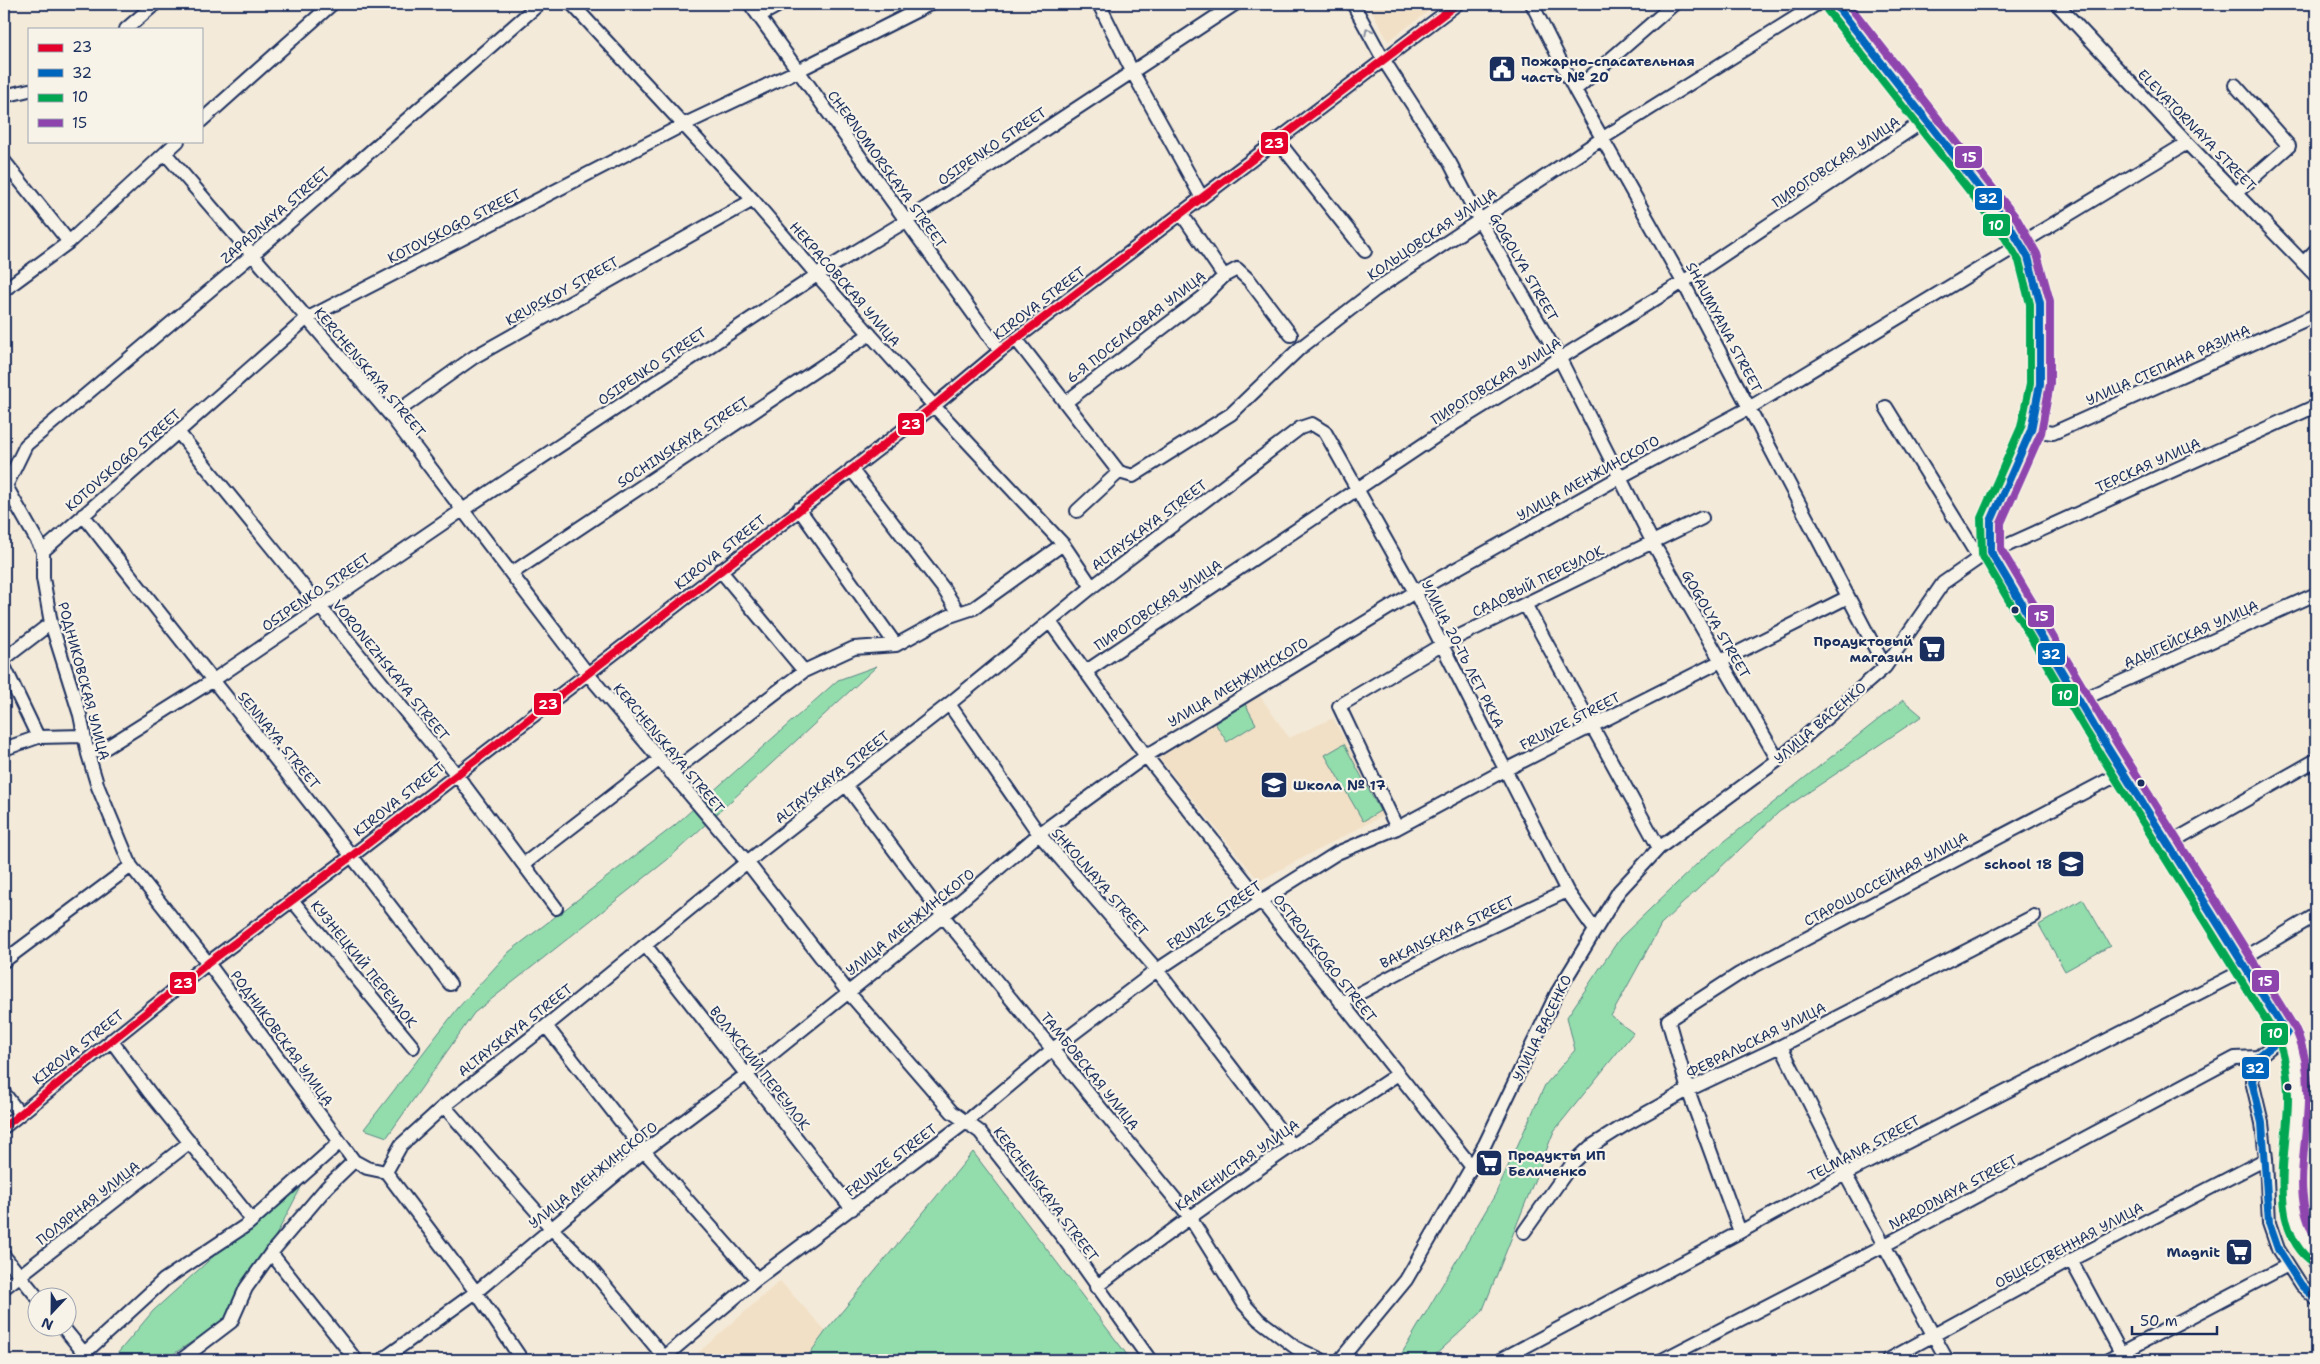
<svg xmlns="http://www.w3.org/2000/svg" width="2320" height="1364" viewBox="0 0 2320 1364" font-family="'Shantell Sans',sans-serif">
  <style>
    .built { fill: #f1e0c6 }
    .green { fill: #93ddac; stroke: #578685 }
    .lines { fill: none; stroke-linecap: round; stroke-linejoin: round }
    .minor-casing { stroke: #1b2f5e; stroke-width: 16 }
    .major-casing { stroke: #1b2f5e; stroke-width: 19 }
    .minor { stroke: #f7f3e8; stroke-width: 12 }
    .major { stroke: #f7f3e8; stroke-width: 15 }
    .bus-1-casing { stroke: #f7f3e8; stroke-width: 11 }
    .bus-2-casing { stroke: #f7f3e8; stroke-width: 11 }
    .bus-3-casing { stroke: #f7f3e8; stroke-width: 11 }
    .bus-4-casing { stroke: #f7f3e8; stroke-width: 11 }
    .bus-1 { stroke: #e4002b; stroke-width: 8 }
    .bus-2 { stroke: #0065bd; stroke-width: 8 }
    .bus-3 { stroke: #00a651; stroke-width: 8 }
    .bus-4 { stroke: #8e44ad; stroke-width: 8 }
    .oneway { stroke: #8991a3 }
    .bus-dot { fill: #1b2f5e; stroke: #f7f3e8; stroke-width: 2 }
    .labels { text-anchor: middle; stroke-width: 4.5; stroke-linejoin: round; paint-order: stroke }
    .poi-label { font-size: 14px; font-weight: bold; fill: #1b2f5e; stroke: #f7f3e8; text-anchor: start }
    .street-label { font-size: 14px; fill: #1b2f5e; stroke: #f7f3e8 }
    .line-badge { stroke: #f7f3e8; stroke-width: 2 }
    .badge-label { font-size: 14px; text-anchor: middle; font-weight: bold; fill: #fff }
  </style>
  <rect width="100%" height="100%" fill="#f4ead9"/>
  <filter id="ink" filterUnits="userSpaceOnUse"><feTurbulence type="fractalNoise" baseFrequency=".02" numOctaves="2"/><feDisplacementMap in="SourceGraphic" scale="10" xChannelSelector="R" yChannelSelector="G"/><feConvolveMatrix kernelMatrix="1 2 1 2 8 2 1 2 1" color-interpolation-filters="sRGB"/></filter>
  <g filter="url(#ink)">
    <path class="built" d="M1368 4H1439L1388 41Z
      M1258 693 1289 738 1333 718 1384 815 1259 881 1156 754Z
      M780 1281 826 1331 805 1360H690Z"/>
    <path class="green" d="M877 666 667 860 474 1013 387 1137 364 1129 458 1008 509 952 674 826 838 680Z
      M1903 700 1922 716 1779 812 1662 923 1611 1016 1633 1033 1554 1131 1482 1312 1430 1360H1398L1495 1195 1545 1085 1575 1050 1567 1017 1620 938 1701 860Z
      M1245 704 1256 724 1227 742 1215 723Z
      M1344 744 1380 811 1363 821 1325 755Z
      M2083 899 2110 946 2065 971 2039 925Z
      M973 1152 1131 1360H805L826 1331Z
      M311 1168 235 1314 164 1360H112L153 1311Z"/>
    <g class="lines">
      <g class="minor-casing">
        <path id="minor" d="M572 4 753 200 817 275 934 406 1063 544 1092 587
          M750 4 1000 351
          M1099 4 1132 71 1202 198
          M1353 4 1383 59 1450 163 1480 221 1560 359 1653 543 1778 760
          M1532 4 1575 90 1683 282 1885 667
          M2057 4 2187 143 2316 276
          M759 16 781 4
          M126 29 155 4
          M2235 85 2289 146 2236 193
          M1575 90 1674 4
          M4 96 29 90
          M201 121 332 4
          M1278 141 1365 251
          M165 153 391 416 587 673 747 862 848 992 952 1112 980 1132 1064 1239 1150 1360
          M4 161 69 242
          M1181 213 1224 276 1237 269 1250 281 1291 335
          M2303 263 2316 250
          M4 290 69 242 178 141
          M1016 339 1119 472
          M1066 402 1203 297 1224 276
          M1886 407 1979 558
          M391 416 474 357 753 200
          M2031 430 2053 433 2316 315
          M178 432 456 774 556 908
          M851 469 943 588 959 613
          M799 509 896 645
          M1077 511 1119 472 1133 476 1231 414 1299 349 1375 290 1603 138 1817 4
          M83 515C205 672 331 826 450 984
          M43 551 306 319 683 125 797 71 930 4
          M720 570 804 671
          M512 573 870 334
          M1525 604 1659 848
          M1050 622 1146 756 1472 1167
          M4 659 51 623
          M4 666 38 737
          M1085 672 1454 424 1683 282 1925 120
          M2079 701 2316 594
          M949 704 1039 834 1157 970 1291 1145
          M4 749 38 737 84 736
          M88 754 107 747 212 681 461 511 817 275 906 221 1235 4
          M671 773 804 671 854 648 896 645 947 617 974 608 1063 544
          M846 785 943 916 1189 1216 1244 1304 1258 1319 1296 1348 1322 1360
          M1397 828 1339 706 1443 644 1702 518
          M2168 844 2316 760
          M524 864 660 759
          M292 900 413 1047
          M645 945 852 1209
          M2240 960 2316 915
          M4 961 131 866
          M1341 1003 1449 946 1567 891
          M546 1026 644 1151 757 1279
          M2287 1034 2258 1057 2252 1081 2262 1123 2266 1159 2269 1223 2278 1249 2301 1285 2316 1299
          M111 1040 149 1092 252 1220
          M1781 1046 1845 1174 1947 1360
          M4 1093 19 1113
          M444 1106 552 1229 587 1264 664 1357
          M4 1127 208 963 353 855 934 406 1000 351 1457 4
          M386 1172 401 1145 444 1106 546 1026 747 862 949 704 1092 587 1300 428 1312 424 1325 432 1415 592 1567 891 1595 930
          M1524 1232 1572 1164 1590 1147 1625 1125 1688 1090 1781 1046 2034 916
          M1740 1232 1688 1090 1668 1020 1739 974 2123 772
          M271 1253 356 1360
          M4 1256 38 1298
          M2071 1260 2121 1353
          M1096 1287C1195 1212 1295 1142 1398 1074
          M4 1288 190 1142
          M62 1326 84 1353
          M77 1360 164 1280 248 1224 340 1142
          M181 1360 231 1322 246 1288 271 1253 327 1187 354 1161
          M382 1360 476 1292 644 1151 747 1074 943 916 1039 834 1146 756 1415 592 1620 477 1749 408 2187 143
          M522 1360 476 1292 386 1172 367 1168 354 1161 208 963 131 866 98 787 88 754 80 715 51 623 43 578V551L6 486 26 445 252 255 539 4
          M661 1360 757 1279 966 1122 1053 1049 1157 970 1261 901 1337 853 1397 828 1505 770 1848 597
          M1340 1360 1406 1280 1485 1144 1557 993 1619 891 1659 848 1778 760 1885 667 1943 583 1979 558 2316 406
          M1500 1360 1740 1232 1845 1174 2246 969
          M1662 1360 1883 1246 2235 1058 2258 1057
          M1888 1360 2071 1260 2266 1159
          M2108 1360 2288 1265"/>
      </g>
      <g class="major-casing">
        <path id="major" d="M1835 4 2009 225 2028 257 2040 303V384L2031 430 1991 521V552L2094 726 2287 1034C2309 1084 2291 1123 2290 1174 2290 1204 2300 1235 2316 1261"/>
      </g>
      <use href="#minor" class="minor"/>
      <use href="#major" class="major"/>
      <g class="bus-1-casing">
        <path id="bus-1" d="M4 1127 208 963 353 855 934 406 1000 351 1457 4"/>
      </g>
      <g class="bus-2-casing">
        <path id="bus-2" d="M1835 4 2009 225 2028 257 2040 303V384L2031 430 1991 521V552L2094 726 2287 1034 2258 1057 2252 1081 2262 1123 2269 1223 2278 1249 2301 1285 2316 1299"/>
      </g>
      <g class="bus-3-casing">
        <path id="bus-3" d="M1827 10 2001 231 2019 261 2030 304V383L2021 427 1981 518 1982 555 2086 731 2278 1039C2286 1058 2288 1078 2288 1099 2288 1146 2266 1224 2310 1260"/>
      </g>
      <g class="bus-4-casing">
        <path id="bus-4" d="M1848 4 2017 219 2037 254 2050 301V384L2041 433 2001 523V549L2103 721 2296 1030C2306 1053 2309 1077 2308 1102 2307 1146 2291 1198 2316 1238"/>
      </g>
      <use href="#bus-1" class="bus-1"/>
      <use href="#bus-2" class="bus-2"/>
      <use href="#bus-3" class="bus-3"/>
      <use href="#bus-4" class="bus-4"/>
    </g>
    <defs><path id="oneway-chevron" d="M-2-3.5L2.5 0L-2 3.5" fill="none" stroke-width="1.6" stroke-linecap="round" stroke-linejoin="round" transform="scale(1.25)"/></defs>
    <use class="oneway" href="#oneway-chevron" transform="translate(1368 31) rotate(-118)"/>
  </g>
  <defs>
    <g id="civic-square" transform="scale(1.4375)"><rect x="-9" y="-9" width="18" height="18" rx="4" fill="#1b2f5e" stroke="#f7f3e8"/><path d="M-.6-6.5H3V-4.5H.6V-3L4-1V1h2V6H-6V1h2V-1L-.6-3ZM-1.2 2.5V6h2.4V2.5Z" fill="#fff"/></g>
    <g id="supermarket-square" transform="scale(1.4375)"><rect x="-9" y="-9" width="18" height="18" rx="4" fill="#1b2f5e" stroke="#f7f3e8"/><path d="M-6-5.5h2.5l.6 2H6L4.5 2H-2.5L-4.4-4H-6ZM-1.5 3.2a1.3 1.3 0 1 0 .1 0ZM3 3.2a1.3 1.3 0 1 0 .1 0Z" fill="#fff"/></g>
    <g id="school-square" transform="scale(1.4375)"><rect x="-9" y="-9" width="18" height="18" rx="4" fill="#1b2f5e" stroke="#f7f3e8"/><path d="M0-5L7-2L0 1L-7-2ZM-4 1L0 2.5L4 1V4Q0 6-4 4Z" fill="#fff"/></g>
  </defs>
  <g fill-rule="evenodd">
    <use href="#civic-square" x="1502" y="69"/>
    <use href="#supermarket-square" x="1932" y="649"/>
    <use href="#school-square" x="1274" y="785"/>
    <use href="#school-square" x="2071" y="864"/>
    <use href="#supermarket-square" x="1489" y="1163"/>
    <use href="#supermarket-square" x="2239" y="1252"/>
  </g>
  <g class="bus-dot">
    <circle cx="2015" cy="610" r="4.5"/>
    <circle cx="2141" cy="783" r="4.5"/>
    <circle cx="2288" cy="1087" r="4.5"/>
  </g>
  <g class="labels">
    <g class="poi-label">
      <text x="1521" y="66">Пожарно-спасательная<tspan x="1521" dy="16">часть № 20</tspan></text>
      <text x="1913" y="646" text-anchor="end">Продуктовый<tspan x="1913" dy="16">магазин</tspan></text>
      <text x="1293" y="790">Школа № 17</text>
      <text x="2052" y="869" text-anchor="end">school 18</text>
      <text x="1508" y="1160">Продукты ИП<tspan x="1508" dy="16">Беличенко</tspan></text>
      <text x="2220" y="1257" text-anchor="end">Magnit</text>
    </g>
    <g class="street-label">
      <text transform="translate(2197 130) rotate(46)" y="5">ELEVATORNAYA STREET</text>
      <text transform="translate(992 146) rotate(-34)" y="5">OSIPENKO STREET</text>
      <text transform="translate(1836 162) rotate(-34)" y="5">ПИРОГОВСКАЯ УЛИЦА</text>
      <text transform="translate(887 169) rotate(54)" y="5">CHERNOMORSKAYA STREET</text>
      <text transform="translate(275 215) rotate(-41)" y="5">ZAPADNAYA STREET</text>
      <text transform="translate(454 226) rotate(-27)" y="5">KOTOVSKOGO STREET</text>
      <text transform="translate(1432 234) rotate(-34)" y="5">КОЛЬЦОВСКАЯ УЛИЦА</text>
      <text transform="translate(1524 267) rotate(60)" y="5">GOGOLYA STREET</text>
      <text transform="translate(845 284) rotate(49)" y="5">НЕКРАСОВСКАЯ УЛИЦА</text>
      <text transform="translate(562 291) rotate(-29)" y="5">KRUPSKOY STREET</text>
      <text transform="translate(1039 303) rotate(-37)" y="5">KIROVA STREET</text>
      <text transform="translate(1136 327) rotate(-38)" y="5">6-Я ПОСЕЛКОВАЯ УЛИЦА</text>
      <text transform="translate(1724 327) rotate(62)" y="5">SHAUMYANA STREET</text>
      <text transform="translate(2168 365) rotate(-24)" y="5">УЛИЦА СТЕПАНА РАЗИНА</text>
      <text transform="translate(652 366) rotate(-34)" y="5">OSIPENKO STREET</text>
      <text transform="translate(370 372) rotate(50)" y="5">KERCHENSKAYA STREET</text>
      <text transform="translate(1496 381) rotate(-32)" y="5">ПИРОГОВСКАЯ УЛИЦА</text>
      <text transform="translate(683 442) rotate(-33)" y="5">SOCHINSKAYA STREET</text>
      <text transform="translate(123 460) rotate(-41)" y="5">KOTOVSKOGO STREET</text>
      <text transform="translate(2148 465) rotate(-24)" y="5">ТЕРСКАЯ УЛИЦА</text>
      <text transform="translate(1588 478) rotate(-29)" y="5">УЛИЦА МЕНЖИНСКОГО</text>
      <text transform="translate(1149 525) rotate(-37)" y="5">ALTAYSKAYA STREET</text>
      <text transform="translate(720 552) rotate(-38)" y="5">KIROVA STREET</text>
      <text transform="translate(1538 581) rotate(-26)" y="5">САДОВЫЙ ПЕРЕУЛОК</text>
      <text transform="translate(316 592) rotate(-34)" y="5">OSIPENKO STREET</text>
      <text transform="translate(1158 605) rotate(-34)" y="5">ПИРОГОВСКАЯ УЛИЦА</text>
      <text transform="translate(1716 624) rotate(60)" y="5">GOGOLYA STREET</text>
      <text transform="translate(2191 634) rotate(-24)" y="5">АДЫГЕЙСКАЯ УЛИЦА</text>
      <text transform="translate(1463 654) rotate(63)" y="5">УЛИЦА 20-ТЬ ЛЕТ РККА</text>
      <text transform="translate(391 670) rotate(51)" y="5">VORONEZHSKAYA STREET</text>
      <text transform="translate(84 681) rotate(75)" y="5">РОДНИКОВСКАЯ УЛИЦА</text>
      <text transform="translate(1238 682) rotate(-31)" y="5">УЛИЦА МЕНЖИНСКОГО</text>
      <text transform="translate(1570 721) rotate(-27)" y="5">FRUNZE STREET</text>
      <text transform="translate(1820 723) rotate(-41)" y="5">УЛИЦА ВАСЕНКО</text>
      <text transform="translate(279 740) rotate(51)" y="5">SENNAYA STREET</text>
      <text transform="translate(669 748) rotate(50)" y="5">KERCHENSKAYA STREET</text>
      <text transform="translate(832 777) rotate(-38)" y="5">ALTAYSKAYA STREET</text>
      <text transform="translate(399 799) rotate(-38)" y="5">KIROVA STREET</text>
      <text transform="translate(1886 879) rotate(-28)" y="5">СТАРОШОССЕЙНАЯ УЛИЦА</text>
      <text transform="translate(1100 882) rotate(49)" y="5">SHKOLNAYA STREET</text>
      <text transform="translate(1214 915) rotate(-34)" y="5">FRUNZE STREET</text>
      <text transform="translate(910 922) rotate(-39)" y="5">УЛИЦА МЕНЖИНСКОГО</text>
      <text transform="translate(1447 932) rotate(-26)" y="5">BAKANSKAYA STREET</text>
      <text transform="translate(1325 958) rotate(52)" y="5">OSTROVSKOGO STREET</text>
      <text transform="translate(364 964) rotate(51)" y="5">КУЗНЕЦКИЙ ПЕРЕУЛОК</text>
      <text transform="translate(1542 1028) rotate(-64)" y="5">УЛИЦА ВАСЕНКО</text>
      <text transform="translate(515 1030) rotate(-38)" y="5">ALTAYSKAYA STREET</text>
      <text transform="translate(282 1038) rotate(54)" y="5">РОДНИКОВСКАЯ УЛИЦА</text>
      <text transform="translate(1756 1040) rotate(-26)" y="5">ФЕВРАЛЬСКАЯ УЛИЦА</text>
      <text transform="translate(78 1047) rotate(-38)" y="5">KIROVA STREET</text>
      <text transform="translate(760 1068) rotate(52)" y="5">ВОЛЖСКИЙ ПЕРЕУЛОК</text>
      <text transform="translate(1090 1071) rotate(51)" y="5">ТАМБОВСКАЯ УЛИЦА</text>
      <text transform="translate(1864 1148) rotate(-28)" y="5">TELMANA STREET</text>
      <text transform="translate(891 1160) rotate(-37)" y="5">FRUNZE STREET</text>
      <text transform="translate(1237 1165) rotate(-35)" y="5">КАМЕНИСТАЯ УЛИЦА</text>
      <text transform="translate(593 1175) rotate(-39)" y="5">УЛИЦА МЕНЖИНСКОГО</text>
      <text transform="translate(1953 1192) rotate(-28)" y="5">NARODNAYA STREET</text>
      <text transform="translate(1046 1194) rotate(53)" y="5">KERCHENSKAYA STREET</text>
      <text transform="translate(88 1203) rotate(-38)" y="5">ПОЛЯРНАЯ УЛИЦА</text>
      <text transform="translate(2069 1245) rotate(-28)" y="5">ОБЩЕСТВЕННАЯ УЛИЦА</text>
    </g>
  </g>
  <g class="line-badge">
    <rect x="1260" y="131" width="29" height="24" rx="5" fill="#e4002b"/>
    <rect x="1954" y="145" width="29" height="24" rx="5" fill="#8e44ad"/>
    <rect x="1974" y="187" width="29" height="24" rx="5" fill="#0065bd"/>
    <rect x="1982" y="213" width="29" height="24" rx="5" fill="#00a651"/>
    <rect x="897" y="412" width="28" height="24" rx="5" fill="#e4002b"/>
    <rect x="2027" y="604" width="28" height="24" rx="5" fill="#8e44ad"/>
    <rect x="2037" y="642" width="29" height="24" rx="5" fill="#0065bd"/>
    <rect x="2051" y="683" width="28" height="24" rx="5" fill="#00a651"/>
    <rect x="533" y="692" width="29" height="24" rx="5" fill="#e4002b"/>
    <rect x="2251" y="969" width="29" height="24" rx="5" fill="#8e44ad"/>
    <rect x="169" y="971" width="28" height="24" rx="5" fill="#e4002b"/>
    <rect x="2260" y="1022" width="29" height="24" rx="5" fill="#00a651"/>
    <rect x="2241" y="1056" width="29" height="24" rx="5" fill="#0065bd"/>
  </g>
  <g class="badge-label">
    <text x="1274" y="148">23</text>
    <text x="1969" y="162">15</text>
    <text x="1988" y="203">32</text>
    <text x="1996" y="230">10</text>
    <text x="911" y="429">23</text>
    <text x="2041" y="621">15</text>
    <text x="2051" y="659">32</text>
    <text x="2065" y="700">10</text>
    <text x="548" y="709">23</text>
    <text x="2265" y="986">15</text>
    <text x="183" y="988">23</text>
    <text x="2275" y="1038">10</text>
    <text x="2255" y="1073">32</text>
  </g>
  <rect width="2320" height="1364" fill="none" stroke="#f7f3e8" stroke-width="20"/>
  <rect x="10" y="10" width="2300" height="1344" fill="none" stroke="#1b2f5e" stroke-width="2" filter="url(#ink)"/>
  <rect x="28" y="28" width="175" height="115" fill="#f7f3e8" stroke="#9fa5b1"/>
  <rect x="38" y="44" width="25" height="8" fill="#e4002b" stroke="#9fa5b1"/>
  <text x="72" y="52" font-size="15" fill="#1b2f5e">23</text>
  <rect x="38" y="69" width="25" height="8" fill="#0065bd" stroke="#9fa5b1"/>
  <text x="72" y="78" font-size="15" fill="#1b2f5e">32</text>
  <rect x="38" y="94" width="25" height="8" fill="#00a651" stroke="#9fa5b1"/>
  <text x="72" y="102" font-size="15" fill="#1b2f5e">10</text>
  <rect x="38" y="119" width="25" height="8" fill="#8e44ad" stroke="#9fa5b1"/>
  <text x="72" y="128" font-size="15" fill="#1b2f5e">15</text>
  <g transform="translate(52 1312) rotate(202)"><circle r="24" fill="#f7f3e8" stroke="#9fa5b1"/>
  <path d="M0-4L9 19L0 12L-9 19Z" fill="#1b2f5e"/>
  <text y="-8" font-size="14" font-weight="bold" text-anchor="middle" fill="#1b2f5e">N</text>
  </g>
  <path d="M2132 1326v8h85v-8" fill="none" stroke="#1b2f5e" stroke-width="2.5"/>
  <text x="2140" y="1326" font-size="15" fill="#1b2f5e" stroke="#f7f3e8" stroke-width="4" paint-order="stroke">50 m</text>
</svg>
